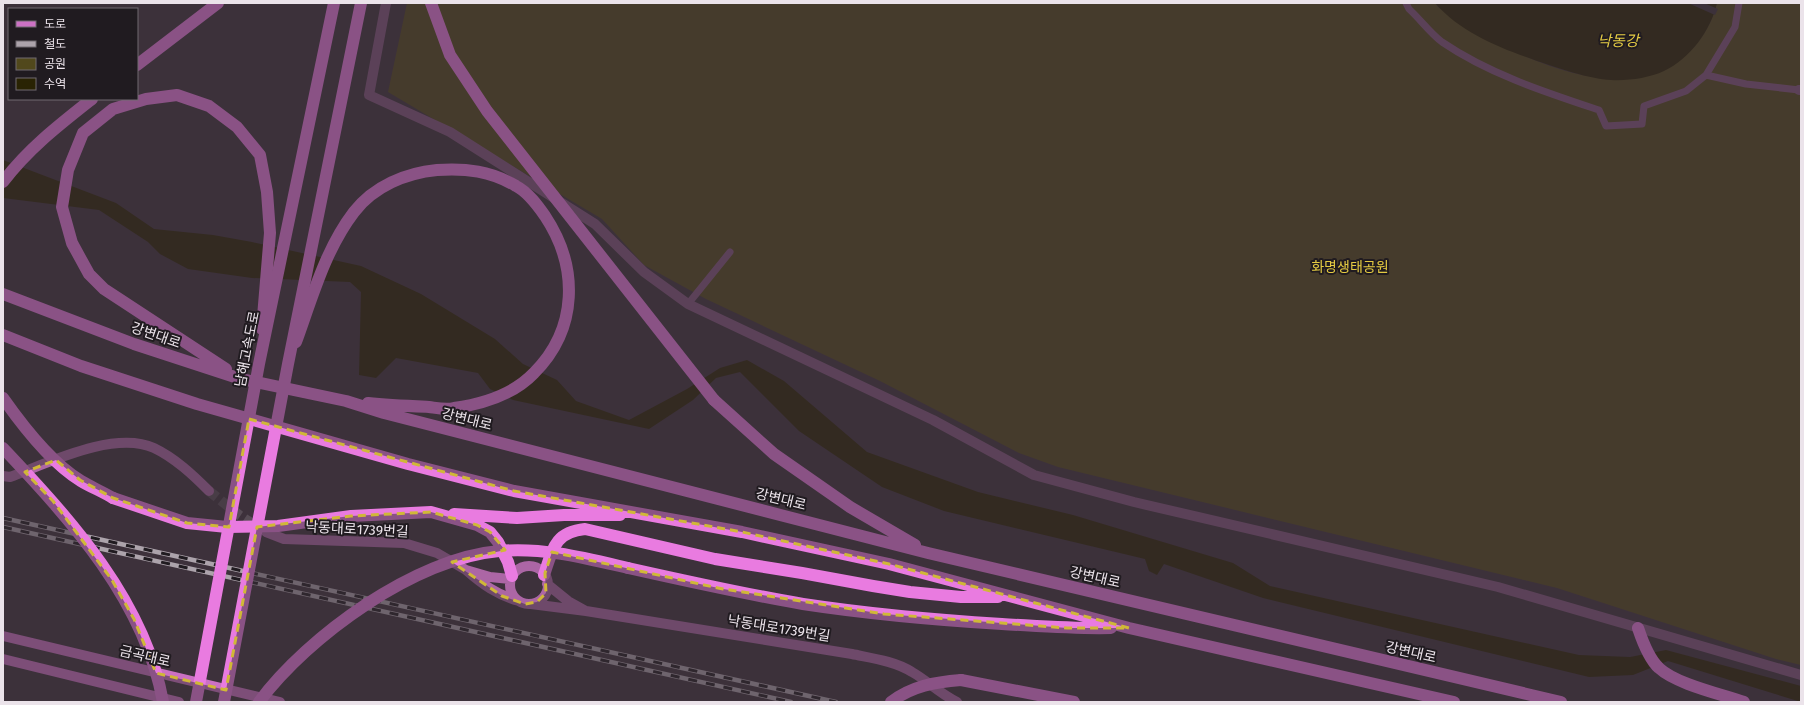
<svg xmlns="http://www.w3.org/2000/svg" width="1804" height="705" viewBox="0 0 1804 705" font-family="'Fira Sans','Noto Sans KR',sans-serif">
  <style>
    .green { fill: #51481c }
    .water { fill: #292303 }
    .pier { fill: #3d313b }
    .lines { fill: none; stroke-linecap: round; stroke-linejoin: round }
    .secondary-tunnel { stroke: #574c55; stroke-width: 10; stroke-dasharray: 10 5; stroke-linecap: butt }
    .lane { stroke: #82567d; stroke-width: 7 }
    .street { stroke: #82567d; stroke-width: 10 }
    .secondary { stroke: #ac66a5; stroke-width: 10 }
    .primary { stroke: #cc71c4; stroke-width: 10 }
    .highway { stroke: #e97be0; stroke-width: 12 }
    .rail-casing { stroke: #aca3ab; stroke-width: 4.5 }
    .rail { stroke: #201b20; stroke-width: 3; stroke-dasharray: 9; stroke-linecap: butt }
    .highway-bridge { stroke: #e97be0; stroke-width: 12 }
    .marked { fill: none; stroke: #d0b837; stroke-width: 3; stroke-dasharray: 8 5; stroke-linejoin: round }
    .labels { text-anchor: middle; stroke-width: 4; stroke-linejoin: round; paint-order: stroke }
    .park-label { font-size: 14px; fill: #e4ca42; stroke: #201b20 }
    .street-label { font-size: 14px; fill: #ebe3ea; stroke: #201b20 }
    .water-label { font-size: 15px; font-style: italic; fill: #e5cc44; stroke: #201b20 }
  </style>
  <rect width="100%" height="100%" fill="#3d313b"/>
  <path class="green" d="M407 3H1435L1438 7C1459 19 1479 30 1499 41 1509 47 1519 53 1529 58 1575 77 1633 92 1677 62 1696 49 1712 26 1717 3H1801V665L1776 659 1557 588 1058 467 1019 453 880 381 706 299 644 265 602 219 388 92Z"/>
  <path class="water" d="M1435 3H1717C1711 30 1690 59 1664 71 1649 78 1628 81 1611 80 1589 79 1558 68 1537 61 1500 48 1461 33 1435 3Z
    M3 160 116 203 154 229 213 235 252 242 361 266 421 294 495 339 523 364 557 380 576 401 629 420 687 389 720 368 747 360 784 381 867 452 978 492 1073 515 1233 563 1270 586 1579 655 1630 657 1666 650 1801 686V702L1668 661 1633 675 1589 677 1263 598 1164 564 1157 575 1149 571 1145 559 944 511 882 487 799 431 740 372 716 378 693 400 649 429 513 400 490 389 478 373 396 358 376 378 359 375 361 292 350 282 252 278 188 269 160 254 148 242 99 210 3 198Z"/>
  <path class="pier" d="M1688 3H1704L1718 9 1715 15Z"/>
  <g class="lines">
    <path class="secondary-tunnel" d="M209 491 239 515 259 528"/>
    <path class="lane" d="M1406 3 1409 9C1420 19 1430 33 1442 42 1489 74 1545 92 1599 110L1606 126 1642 124 1644 106 1686 91 1706 75 1735 27 1739 3
      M1706 75 1746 84 1799 90
      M688 304 730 252"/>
    <path class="street" d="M386 3 369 95 450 132 595 224 644 272 688 304 933 420 1034 475 1134 502 1498 587 1801 675
      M1799 90H1801"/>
    <path class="secondary" d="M3 476 10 477C48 463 114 430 154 448 175 458 193 475 209 491
      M266 532 284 539 404 543 437 553 466 570
      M510 585a19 19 0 1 1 38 0a19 19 0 1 1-38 0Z
      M510 579 490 577 466 570C482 584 497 595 519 601
      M531 604 586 611 568 601 547 584
      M586 611 852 654C871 658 895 661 912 672 928 681 940 694 957 702"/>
    <path class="primary" d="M3 636 280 702
      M3 659 179 702"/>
    <path class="highway" d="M137 65 218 3
      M3 182C28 149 59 125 92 99
      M3 294 134 344 241 379 346 401 384 413 928 553 1561 702
      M3 335 81 366 197 404 408 464 514 491 742 532 889 564 1129 628 1454 702
      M296 342C312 298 325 250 354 212 374 186 406 173 437 170 466 168 491 171 516 186 528 192 538 206 545 216 579 267 578 329 534 373 514 394 482 404 454 408 446 410 437 408 429 407 409 406 388 405 368 403
      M226 369 104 289 89 274 72 243 62 207 68 170 83 133 113 109 146 99 177 95 209 106 237 127 260 155 267 192 270 233 262 329
      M714 400 774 454 850 507 915 545
      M113 498 187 523 227 527 278 526 351 516 431 512 477 525 490 532 498 542 508 562 512 576
      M454 514 517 518 564 515H620
      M628 568C686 581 744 594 803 604 869 614 936 620 1002 624 1039 626 1075 629 1111 628
      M544 575C553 548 555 532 585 529L715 559 802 573 873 586 910 592 961 597H998
      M1638 628C1642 640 1649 659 1659 668 1676 684 1721 694 1744 702
      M961 680 1074 702"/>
    <g class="rail-casing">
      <path id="rail" d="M3 518 836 702
        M3 527 791 702"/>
    </g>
    <use href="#rail" class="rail"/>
    <path class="highway-bridge" d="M431 3 450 55 487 111 714 400
      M3 398C22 425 53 464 81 481 91 487 103 492 113 498
      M3 448C71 520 145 601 163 702
      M196 702 259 364 334 3
      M224 702 288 364 361 3
      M259 702C308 636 416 558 499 551 543 547 585 558 628 568
      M891 702C912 686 935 682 961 680"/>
  </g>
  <path d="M0 0H1804V705H0ZM249 419 514 491 742 532 889 564 1129 628H1067L884 614 723 589 552 552 545 573 546 593 537 602 525 604 502 596 452 562 505 550 490 532 477 525 431 512 351 516 257 527 226 690 156 673 134 619 112 580 53 501 25 472 56 460 80 480 113 498 187 523 229 527Z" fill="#3d313b" fill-opacity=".55" fill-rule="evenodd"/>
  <path class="marked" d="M249 419 514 491 742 532 889 564 1129 628H1067L884 614 723 589 552 552 545 573 546 593 537 602 525 604 502 596 452 562 505 550 490 532 477 525 431 512 351 516 257 527 226 690 156 673 134 619 112 580 53 501 25 472 56 460 80 480 113 498 187 523 229 527Z"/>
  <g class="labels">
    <g class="park-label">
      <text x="1350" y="272">화명생태공원</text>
    </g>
    <g class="street-label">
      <text transform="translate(156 335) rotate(19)" y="5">강변대로</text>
      <text transform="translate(247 349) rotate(-79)" y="5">남해고속도로</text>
      <text transform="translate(467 419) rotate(14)" y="5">강변대로</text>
      <text transform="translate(781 499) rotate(14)" y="5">강변대로</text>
      <text transform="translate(357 529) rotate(3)" y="5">낙동대로1739번길</text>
      <text transform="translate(1095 577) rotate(13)" y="5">강변대로</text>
      <text transform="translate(779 628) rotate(9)" y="5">낙동대로1739번길</text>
      <text transform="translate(1411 652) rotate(13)" y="5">강변대로</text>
      <text transform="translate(145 656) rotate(13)" y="5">금곡대로</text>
    </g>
    <g class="water-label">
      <text x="1618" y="46">낙동강</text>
    </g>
  </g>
  <rect width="1804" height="705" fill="none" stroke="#ebe3ea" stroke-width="8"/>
  <rect x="8" y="8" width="130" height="92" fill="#201b20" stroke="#716b71"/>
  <rect x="16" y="21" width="20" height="6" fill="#cc71c4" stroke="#716b71"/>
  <text x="44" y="28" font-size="12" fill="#ebe3ea">도로</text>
  <rect x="16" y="41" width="20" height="6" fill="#aca3ab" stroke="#716b71"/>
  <text x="44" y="48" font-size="12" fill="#ebe3ea">철도</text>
  <rect x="16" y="58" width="20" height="12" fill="#51481c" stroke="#716b71"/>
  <text x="44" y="68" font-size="12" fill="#ebe3ea">공원</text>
  <rect x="16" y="78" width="20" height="12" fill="#292303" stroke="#716b71"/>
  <text x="44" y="88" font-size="12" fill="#ebe3ea">수역</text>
</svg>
